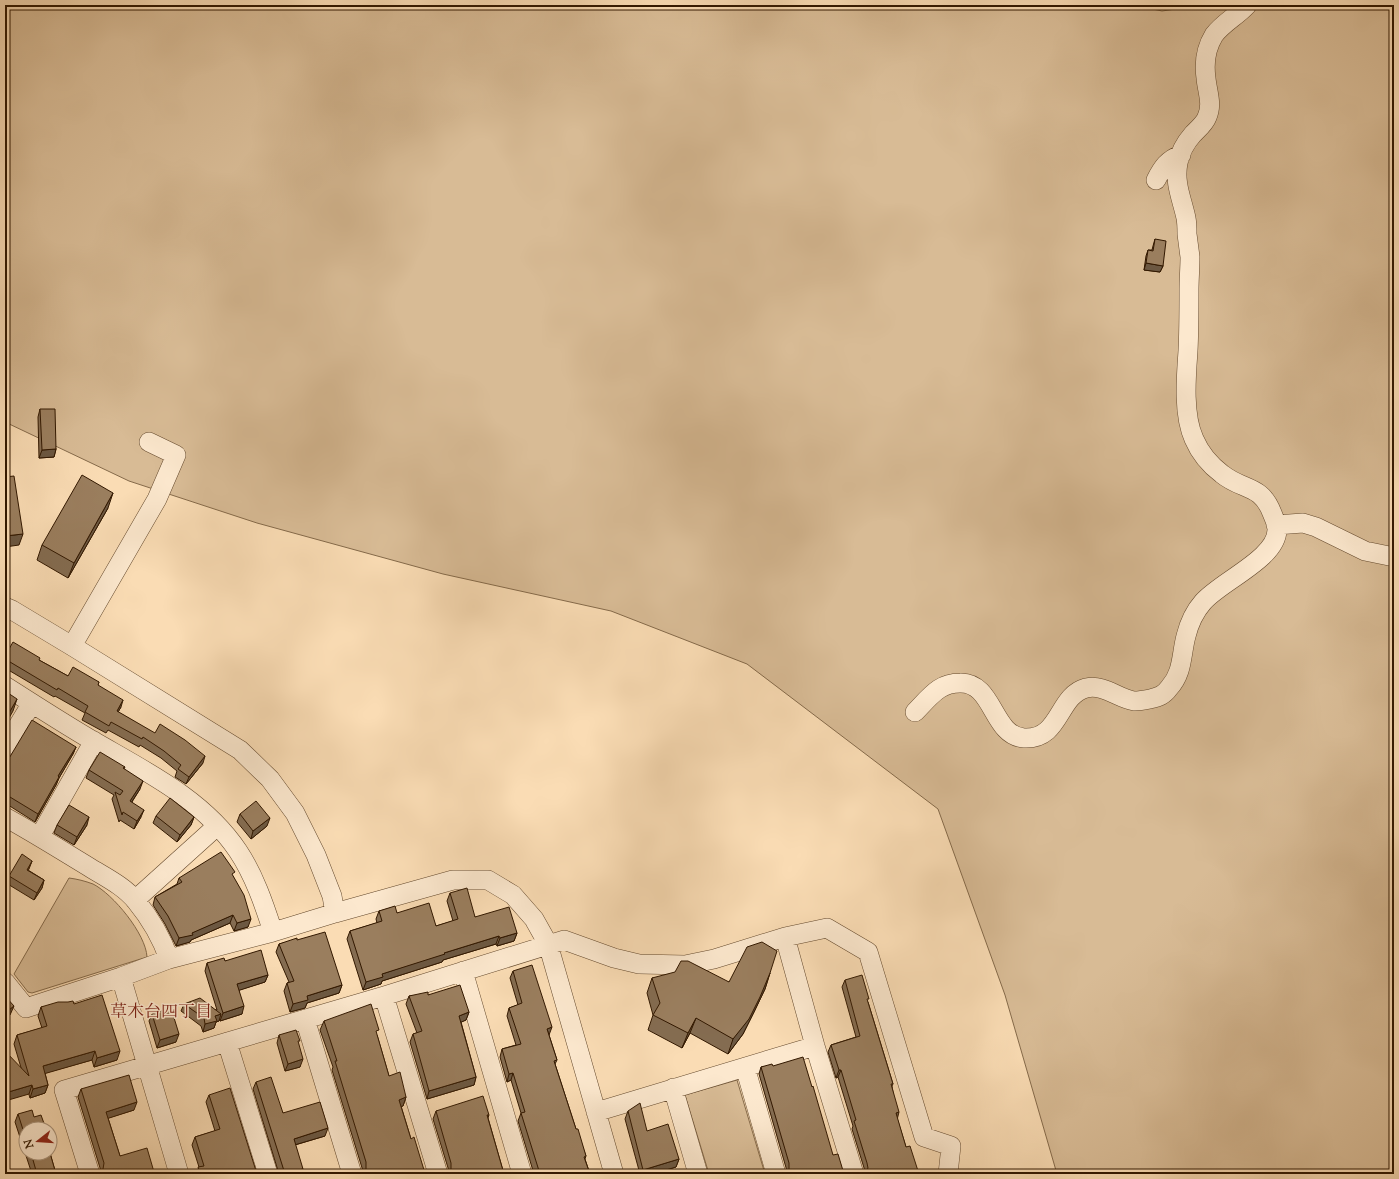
<svg xmlns="http://www.w3.org/2000/svg" width="1399" height="1179" viewBox="0 0 1399 1179" font-family="'Sorts Mill Goudy','Noto Serif JP',serif">
  <style>
    .green { fill: #d8bb95; stroke: #856a4a }
    .lines { fill: none; stroke-linecap: round; stroke-linejoin: round }
    .minor-casing { stroke: #64492d; stroke-width: 20 }
    .minor { stroke: #fce8ce; stroke-width: 19 }
    .wall { fill: #846c51; stroke: #321800 }
    .shaded-wall { fill: #6c5842; stroke: #321800 }
    .building { fill: #9a7e5e; stroke: #321800 }
    .labels { text-anchor: middle; stroke-width: 3; stroke-linejoin: round; paint-order: stroke }
    .neighbourhood-label { font-size: 17px; fill: #7a1f14; stroke: #fce8ce }
  </style>
  <rect width="100%" height="100%" fill="#fadcb4"/>
  <filter id="stains"><feTurbulence type="fractalNoise" baseFrequency=".005" numOctaves="4"/><feColorMatrix values="0 0 0 0 .2 0 0 0 0 .09 0 0 0 0 .02 0 0 0 .5 -.17"/></filter>
  <radialGradient id="worn" r=".72"><stop offset=".6" stop-color="#630" stop-opacity="0"/><stop offset="1" stop-color="#630" stop-opacity=".3"/></radialGradient>
  <path class="green" d="M5 5H1134L1162 11 1182 8 1183 5H1394V1174H1057L1005 995 938 809 747 664 611 611 443 574 257 523 129 481 5 422Z
    M69 878C77 879 85 881 93 884 113 894 146 934 147 957L32 993 28 992 14 974Z
    M737 1080 765 1174H709L685 1095Z"/>
  <g class="lines">
    <g class="minor-casing">
      <path id="minor" d="M1156 180C1162 168 1168 159 1181 155
        M1276 525 1303 523 1316 527 1365 551 1394 557
        M5 607 12 610 72 646 240 750 270 779 295 813 316 855 332 896 335 913
        M72 646 157 499 176 455 149 442
        M5 686C35 705 64 724 95 742 147 772 204 800 238 851 254 875 264 904 273 932
        M915 712C922 705 930 695 939 689 945 685 953 683 960 683 994 682 992 736 1024 738 1061 740 1057 696 1086 688 1104 684 1117 698 1134 701 1139 701 1145 700 1150 699 1159 697 1164 695 1169 688 1183 673 1181 655 1186 636 1189 624 1195 611 1203 602 1221 581 1278 558 1277 529 1277 524 1274 518 1272 513 1261 484 1243 491 1222 474 1210 465 1200 453 1194 439 1183 415 1186 378 1188 351 1189 331 1189 310 1189 290 1189 279 1190 268 1190 257 1189 249 1188 242 1187 234 1187 229 1187 223 1186 218 1182 199 1174 183 1178 163 1180 152 1186 142 1193 134 1198 129 1205 123 1207 117 1213 104 1207 91 1206 78 1204 64 1206 48 1214 35 1223 23 1237 16 1247 5
        M5 747 32 703
        M5 817C34 833 61 850 89 867 105 877 124 886 136 901 150 918 162 939 169 959
        M40 836 94 741
        M135 900 217 826
        M785 937 815 1046 854 1174
        M463 971 522 1174
        M5 982 26 1008 121 977
        M384 996 438 1174
        M305 1019 352 1174
        M227 1042 268 1174
        M745 1067 776 1174
        M673 1088 698 1174
        M596 1112 815 1046
        M90 1174 64 1090 384 996 564 940 614 958 639 964 685 965 714 959 785 937 827 928 868 952 924 1137 951 1146 948 1174
        M179 1174 121 977 169 959 273 932 335 913 453 880H488L513 895 534 919 548 944 614 1174"/>
    </g>
    <use href="#minor" class="minor"/>
  </g>
  <path class="wall" d="M1155 239 1163 266 1160 272 1144 270 1146 256 1148 250H1152L1153 246Z
    M40 409 56 449 54 457 39 458 38 417Z
    M108 508 68 578 37 560 42 545Z
    M5 656 39 660 68 676 99 682 98 685 121 707 118 712 203 763 186 784 175 777 177 771 161 758 140 745 139 747 108 730 106 733 82 720 85 713 55 696 54 697 5 668Z
    M76 747 73 754 59 778 56 785 35 822 5 803V765Z
    M125 767 124 769 140 789 132 802 141 817 134 829 120 820 119 822 112 799 114 795 86 778 89 770Z
    M240 814 267 826 251 839 237 822Z
    M156 816 194 817 191 825 177 842 153 823Z
    M57 825H87L74 845 54 833Z
    M32 861 28 870 44 880 42 888 34 900 6 883 9 876Z
    M233 876 248 927 234 931 230 923 191 940 190 942 176 946 165 924 153 905 155 897 177 884 179 878Z
    M450 893 475 917 517 933 514 941 497 946 496 944 443 960 442 962 382 981 381 984 363 990 347 939 350 931 377 923 376 919 379 911 397 913 436 926 453 921 447 901Z
    M297 940 342 985 339 993 307 1003 305 1008 290 1012 284 991 287 983 289 982 276 952 279 944Z
    M225 961 268 975 265 982 239 990 242 1014 220 1021 219 1019V1021L216 1022 214 1028 203 1032 201 1026 181 1011 184 1004 217 1010 205 971 207 963Z
    M513 971 549 1035 557 1060 555 1064 576 1129 586 1156 585 1159 590 1174H534L518 1121 521 1113 511 1080 507 1082 500 1057 502 1049 516 1045 507 1016 509 1008 518 1005 510 978Z
    M770 973 765 989 754 1012 743 1034 728 1054 690 1033 682 1048 648 1030 653 1015 647 993 652 978 729 982Z
    M845 980 868 1002 893 1084 892 1086 897 1118 906 1147 919 1174H865V1171L852 1129 853 1126 838 1077 836 1078 828 1052 831 1045 856 1037 842 987Z
    M428 995 469 1012 466 1020 461 1022 476 1077 474 1085 427 1099 410 1042 413 1034 417 1033 406 1004 409 996Z
    M74 1004 117 1060 94 1067 92 1060 45 1073 48 1085 45 1093 30 1098 14 1044 17 1035 42 1028 38 1016 41 1007Z
    M152 1014 176 1042 157 1048 149 1021Z
    M324 1021 377 1035 389 1076 406 1097 403 1106H401L411 1139 423 1174H362L363 1171 332 1070 333 1067 320 1030Z
    M279 1035 298 1044 300 1067 285 1071 277 1043Z
    M773 1066 833 1155 787 1173V1171L759 1074 761 1067Z
    M256 1082 283 1113 325 1136 295 1145 301 1174H279L253 1089Z
    M81 1089 134 1110 108 1118 120 1156 154 1172 153 1174H100L101 1171 78 1097Z
    M209 1095 257 1174H196L199 1167 192 1145 195 1137 215 1131 206 1102Z
    M436 1111 489 1115 488 1118 504 1174H448L449 1171 433 1119Z
    M628 1111 647 1131 679 1159 676 1167 653 1174H640L625 1119Z
    M18 1114 26 1129V1153H50L56 1174H32L15 1122Z"/>
  <path class="shaded-wall" d="M1146 263 1163 266 1160 272 1144 270Z
    M56 449 54 457 39 458 42 450Z
    M113 493 108 508 68 578 74 563Z
    M23 534 19 545 5 547V536Z
    M17 699 13 711 5 725V720Z
    M123 700 121 707 114 719 117 711Z
    M76 747 73 754 59 778 56 785 35 822 38 814 58 776Z
    M205 756 203 763 186 784 189 777Z
    M143 781 140 789 127 809 130 801Z
    M144 810 141 817 134 829 137 821Z
    M89 817 87 825 74 845 77 837Z
    M194 817 191 825 177 842 180 835Z
    M270 818 267 826 251 839 253 831Z
    M32 861 29 869 24 877 27 870Z
    M44 880 42 888 34 900 37 893Z
    M233 915 230 923 191 940 190 942 176 946 179 938Z
    M251 919 248 927 234 931 237 923Z
    M517 933 514 941 497 946 500 938Z
    M499 936 496 944 443 960 442 962 382 981 381 984 363 990 366 982 382 974 444 953Z
    M770 973 765 989 754 1012 743 1034 728 1054 733 1039Z
    M268 975 265 982 234 992 237 984Z
    M342 985 339 993 307 1003 305 1008 290 1012 293 1004 307 996Z
    M14 1006 10 1015 5 1019V1013Z
    M244 1006 242 1014 220 1021 223 1013Z
    M469 1012 466 1020 457 1024 459 1016Z
    M221 1014 219 1021 216 1022 214 1028 203 1032 205 1024 215 1016Z
    M696 1018 690 1033 682 1048 688 1033Z
    M552 1027 549 1035 547 1029Z
    M179 1034 176 1042 157 1048 160 1040Z
    M95 1051 92 1060 40 1075 43 1066Z
    M120 1051 117 1060 94 1067 97 1058Z
    M303 1059 300 1067 285 1071 288 1064Z
    M839 1070H841L838 1077 836 1078Z
    M513 1073 511 1080 507 1082 509 1074Z
    M476 1077 474 1085 427 1099 429 1091Z
    M32 1085 29 1094 5 1101V1093Z
    M48 1085 45 1093 30 1098 33 1089Z
    M406 1097 403 1106 396 1108 399 1100Z
    M137 1102 134 1110 103 1120 106 1112Z
    M899 1112 897 1120 896 1113Z
    M328 1128 325 1136 291 1146 294 1139Z
    M679 1159 676 1167 653 1174H642L643 1170Z
    M303 1169 301 1174H297L298 1170Z
    M424 1170 423 1174H412Z"/>
  <path class="building" d="M1155 239 1166 241 1163 266 1146 263 1148 250 1153 251Z
    M40 409H55L56 449 42 450Z
    M82 475 113 493 74 563 42 545Z
    M14 476 23 534 5 536V477Z
    M13 642 40 658 39 660 68 676 73 667 99 682 98 685 123 700 117 711 155 733 160 724 185 740 205 756 189 777 178 769 181 765 164 751 143 737 142 739 111 722 109 726 85 712 88 706 58 688 57 690 5 659V656Z
    M5 691 17 699 5 720Z
    M32 720 76 747 58 776 59 777 38 814 5 794V765Z
    M100 752 125 767 123 768 143 781 130 801 144 810 137 821 123 812 122 815 115 792 120 795 123 791 89 770Z
    M170 798 194 817 180 835 156 816Z
    M256 801 270 818 253 831 240 814Z
    M69 805 89 817 77 837 57 825Z
    M221 852 235 872 232 874 244 895 251 919 237 923 233 915 192 933 193 935 179 938 168 916 155 897 182 882 179 878Z
    M22 854 32 861 27 870 44 880 37 893 9 876Z
    M467 888 475 917 509 907 517 933 500 938 499 936 444 953 445 954 382 974 383 977 366 982 350 931 382 921 379 911 395 906 397 913 429 903 436 926 458 919 450 893Z
    M325 932 342 985 307 996 308 1000 293 1004 287 983 294 981 279 944 297 938V940Z
    M762 942 777 951 770 973 760 997 749 1019 733 1039 696 1018 688 1033 653 1015 660 1003 652 978 675 972 681 961H688L729 982 747 947Z
    M261 950 268 975 237 984 244 1006 223 1013 207 963 224 958 225 961Z
    M532 965 552 1027 547 1029 557 1060 554 1061 576 1129H578L586 1156 584 1157 590 1174H540L521 1113 525 1112 513 1073 509 1074 502 1049 521 1044 509 1008 522 1003 513 971Z
    M862 975 869 999H867L893 1084H891L899 1112 896 1113 906 1147 910 1146 919 1174H867L866 1172 868 1168 867 1163 854 1121 856 1120 841 1070H839L831 1045 860 1036 845 980Z
    M460 985 469 1012 459 1016 476 1077 429 1091 413 1034 422 1031 409 996 428 992V995Z
    M102 995 120 1051 97 1058 95 1051 43 1066 48 1085 33 1089 32 1085 5 1093V1051L29 1076 17 1035 47 1026 41 1007 58 1002H68L73 1001 74 1004Z
    M5 996 14 1006 5 1013Z
    M200 998 221 1014 215 1016 217 1021 205 1024 204 1018 184 1004Z
    M371 1004 379 1030 376 1031 389 1076 400 1072 406 1097 399 1100 411 1139 414 1137 424 1170 412 1174H367L366 1169V1162L335 1061H337L324 1021Z
    M171 1008 179 1034 160 1040 152 1014Z
    M296 1030 300 1041H298L303 1059 288 1064 279 1035Z
    M803 1057 812 1087 813 1086 833 1155 838 1154 844 1174H786L789 1169V1163L761 1067 772 1064 773 1066Z
    M129 1075 137 1102 106 1112 120 1156 147 1148 154 1172H152V1174H104L103 1169 104 1163 81 1089Z
    M271 1077 283 1113 320 1102 328 1128 294 1139 303 1169 298 1170 299 1174H285L256 1082Z
    M230 1088 257 1174H200L198 1167 204 1166 195 1137 220 1129 209 1095Z
    M483 1096 489 1115H487L504 1174H452L451 1170V1163L436 1111Z
    M640 1103 647 1131 668 1124 679 1159 643 1170 628 1111Z
    M32 1110 34 1117 41 1115 46 1129H26V1139L18 1114Z
    M31 1153H50L56 1174H37Z"/>
  <g class="labels">
    <g class="neighbourhood-label">
      <text x="161" y="1017">草木台四丁目</text>
    </g>
  </g>
  <rect width="1399" height="1179" fill="none" stroke="#fadcb4" stroke-width="20"/>
  <rect x="6" y="6" width="1387" height="1167" fill="none" stroke="#321800" stroke-width="2"/>
  <rect x="10" y="10" width="1379" height="1159" fill="none" stroke="#321800"/>
  <g transform="translate(38 1141) rotate(253)"><circle r="19" fill="#fce8ce" stroke="#ab957c"/>
  <path d="M0-3L7 15L0 10L-7 15Z" fill="#8f2418"/>
  <text y="-6" font-size="11" font-weight="bold" text-anchor="middle" fill="#321800">N</text>
  </g>
  <rect width="100%" height="100%" filter="url(#stains)"/>
  <rect width="100%" height="100%" fill="url(#worn)"/>
</svg>
